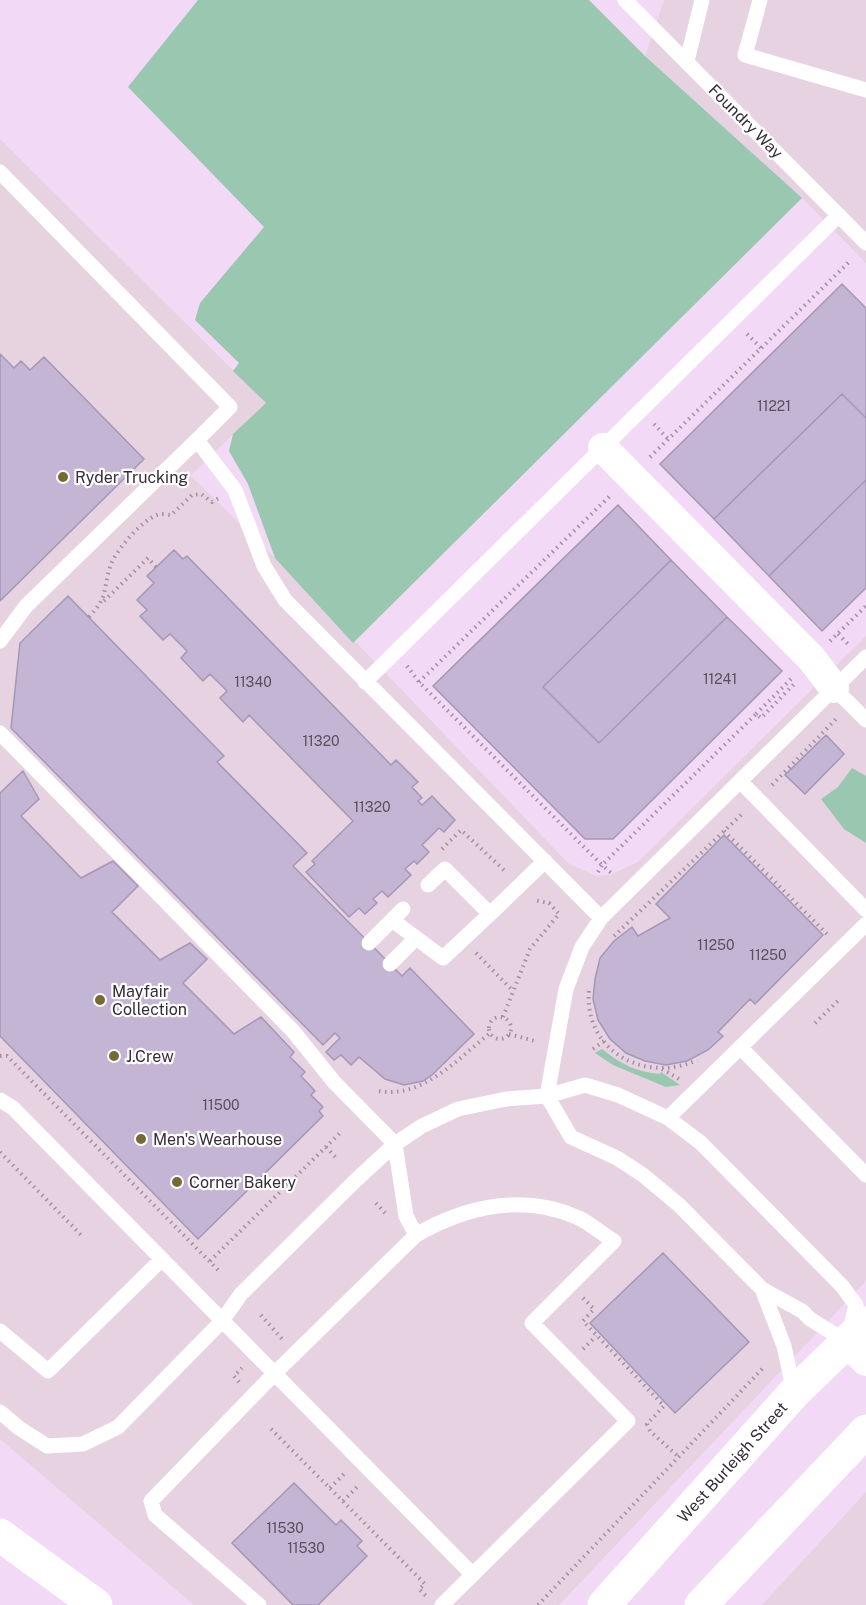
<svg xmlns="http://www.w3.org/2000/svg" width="866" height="1605" viewBox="0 0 866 1605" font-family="'Public Sans',sans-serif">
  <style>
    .commercial { fill: #e6d2e1 }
    .industrial { fill: #e7d2e0 }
    .green { fill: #99c7af }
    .building { fill: #c4b5d5; stroke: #a597b5; stroke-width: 1.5 }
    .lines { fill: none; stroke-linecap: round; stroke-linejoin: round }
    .path { stroke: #a290a5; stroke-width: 4; stroke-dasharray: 1.5 4.5; stroke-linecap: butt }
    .lane { stroke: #fff; stroke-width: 15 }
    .street { stroke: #fff; stroke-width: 30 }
    .secondary { stroke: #fff; stroke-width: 33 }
    .highway { stroke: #fff; stroke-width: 33 }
    .poi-dot { fill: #766936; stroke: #fff; stroke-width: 2 }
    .labels { text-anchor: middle; stroke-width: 4.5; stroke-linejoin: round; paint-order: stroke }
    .number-label { font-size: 14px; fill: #5a4f5f }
    .street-label { font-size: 16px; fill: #362d38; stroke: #fff }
    .poi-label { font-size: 16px; fill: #362d38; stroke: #fff; text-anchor: start }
  </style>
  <rect width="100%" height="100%" fill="#f2d9f5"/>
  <path class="commercial" d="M664 0H866V263L802 198 645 56Z
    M190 475 275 558 568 863 596 876 610 875 638 862 866 636V1281L559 1605H194L0 1439V659Z
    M866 1492V1605H762Z"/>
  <path class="industrial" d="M0 139 266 403 0 659Z"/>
  <path class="green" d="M198 0H589L645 56 802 198 353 643 275 558 248 484 229 451 233 434 266 403 233 371 239 363 195 320 200 303 264 227 128 87Z
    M852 768 866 776V843L844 829 821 799 838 787Z
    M602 1049C621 1064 636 1072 660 1074L661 1072 680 1085 666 1087 613 1065 595 1053Z"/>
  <path class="building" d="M842 284 866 308V418L842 394 714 519 660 464Z
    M0 354 14 368 21 361 30 370 44 357 144 459 0 601Z
    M842 394 866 418V480L769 576 714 519Z
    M866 480V588L822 631 769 576Z
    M618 505 671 560 543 687 599 743 727 617 782 671 613 839H585L433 686Z
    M174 550 183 559 187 556 391 765 396 760 418 782 412 787 422 798 418 801 422 805 432 796 455 820 444 832 439 828 422 845 429 852 417 864 414 861 405 869 411 875 388 897 382 891 373 899 377 903 365 914 359 908 349 917 306 872 315 864 312 861 353 821 249 715 243 722 220 698 227 691 210 674 203 681 181 658 187 651 170 634 163 640 140 616 147 610 137 600 154 583 147 576Z
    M671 560 727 617 599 743 543 687Z
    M68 596 224 756 217 762 307 853 293 866 402 976 410 968 474 1034 432 1075 423 1081 404 1085 385 1079 359 1057 351 1065 341 1055 334 1060 326 1052 340 1038 335 1033 323 1045 11 728 20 643Z
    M826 735 844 754 805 794 785 775Z
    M23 771 39 799 21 816 81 878 113 861 138 886 112 912 160 960 190 943 207 959 183 983 234 1034 261 1017 294 1052 290 1057 305 1072 301 1076 315 1091 311 1095 323 1107 319 1111 323 1116 198 1239 0 1036V793Z
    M724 835 823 935 755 1004 750 999 718 1032 723 1036 708 1050 687 1061 666 1065 645 1061 626 1053 610 1039 598 1020 593 999 595 979 600 958 614 941 632 927 638 936 670 918 656 904Z
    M663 1253 749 1342 675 1413 590 1323Z
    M294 1483 336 1525 341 1520 362 1541 357 1546 367 1556 318 1605H293L232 1543Z"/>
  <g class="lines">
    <path class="path" d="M747 334 761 348
      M654 424 668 439
      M650 457 849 262
      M104 601 148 558 156 567
      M89 617C109 595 102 593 110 567 114 552 142 520 157 515 161 513 167 515 171 515L192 495 201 494 212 502 219 498
      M838 634 850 646
      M830 641 866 606
      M407 666 419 682 602 865 756 714 761 718 796 682
      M419 682 612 494
      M756 714 793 677
      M772 785 838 717
      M724 831 827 934
      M442 849 461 830 506 872
      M598 872 602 865 611 873
      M614 936 743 813
      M476 953 513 991
      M589 991C584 1051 645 1084 697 1060
      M489 1028a11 11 0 1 1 22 0a11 11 0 1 1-22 0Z
      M503 1017 530 949 559 914 549 903 533 900
      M815 1023 841 998
      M509 1034 535 1041
      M593 1049 604 1041
      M0 1056H7L221 1273
      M662 1069 679 1079
      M379 1091C422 1099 459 1058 490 1033
      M326 1147 338 1160
      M0 1152 83 1237
      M376 1203 385 1213
      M210 1261 342 1131
      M583 1298 594 1309 583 1321 664 1406 647 1424 650 1431 680 1458
      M261 1315 282 1339
      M583 1349 596 1336
      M239 1382 234 1376 242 1368
      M271 1429 425 1584 419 1589 426 1596
      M330 1488 344 1474
      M343 1501 357 1487
      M538 1605 765 1366"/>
    <path class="lane" d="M625 0 866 243
      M760 0 745 55 866 90
      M687 61 702 0
      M0 172 230 407 197 440
      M0 641 26 606 197 440 235 490 264 566 285 600 601 918
      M365 682 839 215
      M834 688 866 720
      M0 733 293 1031 334 1082 395 1144 406 1216 416 1235
      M740 781 866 910
      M403 909 392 920 443 958 490 914 445 869 428 885
      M490 914 545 861
      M369 943 392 920
      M390 964 416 938
      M740 1047 866 1175
      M0 1100 13 1108 472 1574
      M668 1118 866 924
      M762 1289 784 1346 794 1392
      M0 1331 48 1371 162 1259
      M0 1412 19 1428 47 1446 83 1444 118 1427 222 1321 241 1294 356 1180 395 1144 422 1126 458 1109 506 1099 547 1096 585 1085 618 1095 668 1118 701 1143 842 1286 856 1305 847 1342 810 1319 802 1311 762 1289 679 1205 643 1175 617 1158 571 1137 547 1096 566 989 582 947 601 918 866 657
      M259 1605 155 1515 151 1501 274 1374 416 1235C466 1206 524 1193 579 1218 591 1224 602 1234 614 1241L532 1323 628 1421 442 1605"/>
    <path class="street" d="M603 448 812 659 834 688
      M847 1342 866 1361"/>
    <g class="secondary">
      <path id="s1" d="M604 1605 794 1393 866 1323"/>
      <path d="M701 1605 866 1431"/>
    </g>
    <path class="highway" d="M0 1535 96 1605"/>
  </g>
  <g class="poi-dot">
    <circle cx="63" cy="477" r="6"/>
    <circle cx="100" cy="1000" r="6"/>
    <circle cx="114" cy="1056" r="6"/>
    <circle cx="141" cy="1139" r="6"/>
    <circle cx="177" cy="1182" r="6"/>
  </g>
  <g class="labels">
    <g class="number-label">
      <text x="774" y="411">11221</text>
      <text x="720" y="684">11241</text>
      <text x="253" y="687">11340</text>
      <text x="321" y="746">11320</text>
      <text x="372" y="812">11320</text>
      <text x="716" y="950">11250</text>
      <text x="768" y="960">11250</text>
      <text x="221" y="1110">11500</text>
      <text x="285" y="1533">11530</text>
      <text x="306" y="1553">11530</text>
    </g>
    <g class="street-label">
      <text transform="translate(746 121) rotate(45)" y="6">Foundry Way</text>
      <text dy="6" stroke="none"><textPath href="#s1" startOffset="192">West Burleigh Street</textPath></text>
    </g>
    <g class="poi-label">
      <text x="75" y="483">Ryder Trucking</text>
      <text x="112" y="997">Mayfair<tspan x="112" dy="18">Collection</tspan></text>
      <text x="126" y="1062">J.Crew</text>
      <text x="153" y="1145">Men's Wearhouse</text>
      <text x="189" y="1188">Corner Bakery</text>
    </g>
  </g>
</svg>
